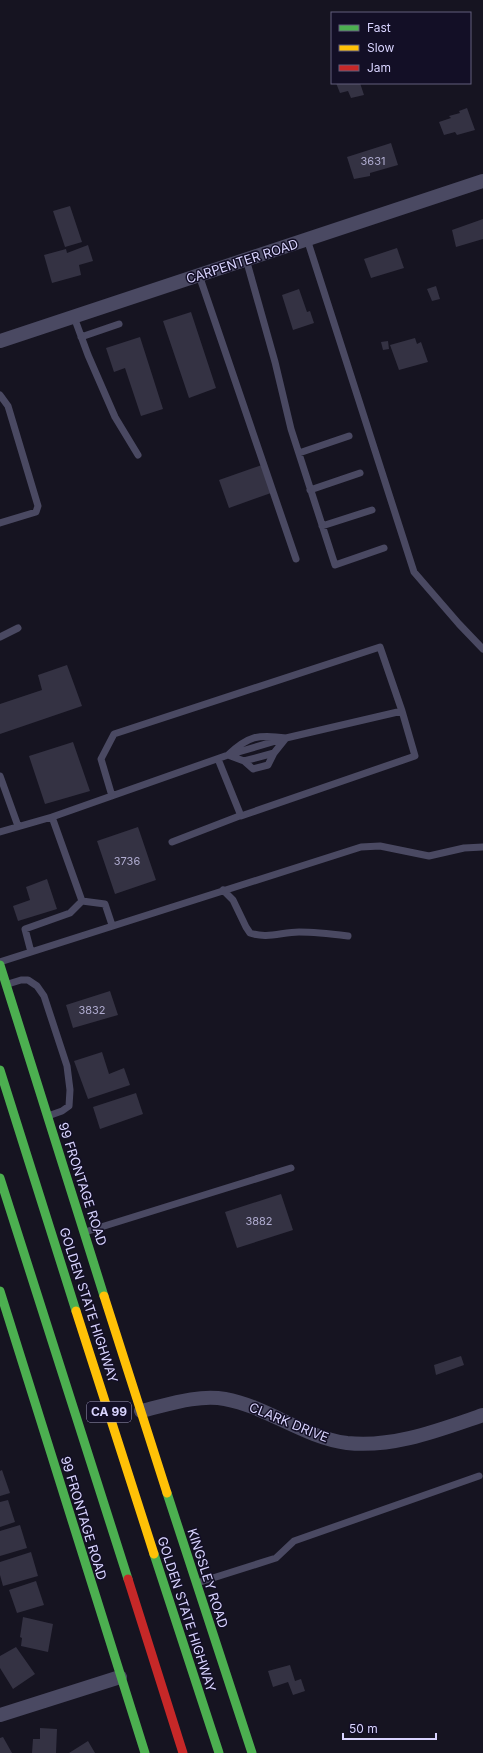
<svg xmlns="http://www.w3.org/2000/svg" width="483" height="1753" viewBox="0 0 483 1753" font-family="Inter,sans-serif">
  <style>
    .building { fill: #343243 }
    .lines { fill: none; stroke-linecap: round; stroke-linejoin: round }
    .lane { stroke: #4a4962; stroke-width: 7 }
    .street { stroke: #4a4962; stroke-width: 14 }
    .fast { stroke: #4caf50; stroke-width: 9 }
    .slow { stroke: #ffc107; stroke-width: 9 }
    .jam { stroke: #c62828; stroke-width: 9 }
    .labels { text-anchor: middle; stroke-width: 3; stroke-linejoin: round; paint-order: stroke }
    .number-label { font-size: 11px; fill: #b0acd0 }
    .shield { fill: #130f26; stroke: #9e99be; stroke-width: 1 }
    .shield-label { font-size: 12px; font-weight: bold; fill: #d9d4ff }
    .street-label { font-size: 13px; fill: #d9d4ff; stroke: #130f26 }
  </style>
  <rect width="100%" height="100%" fill="#161421"/>
  <path class="building" d="M336 83H360L364 95 351 98 348 91 340 93Z
    M467 108 475 130 457 135 455 132 444 135 439 122 451 118 449 116 460 113 459 111Z
    M391 143 398 165 370 173V176L354 179 347 157Z
    M70 206 82 242 65 247 53 211Z
    M483 219V239L456 247 452 230Z
    M88 245 93 261 79 265 81 275 52 283 44 255 66 249 67 253Z
    M397 248 404 268 371 278 364 259Z
    M436 286 440 299 432 301 427 289Z
    M299 289 307 312 310 311 314 323 293 330 282 295Z
    M191 312 216 388 189 398 163 321Z
    M140 337 163 409 141 416 125 368 114 372 106 348Z
    M415 338 417 344 421 342 428 362 399 370 390 345Z
    M388 341 389 349 383 350 381 342Z
    M262 465 271 493 229 508 219 480Z
    M67 665 82 706 0 734V704L42 690 38 675Z
    M73 742 90 791 45 804 29 756Z
    M138 827 156 880 115 894 97 841Z
    M47 879 57 909 18 921 13 906 30 900 26 887Z
    M110 991 118 1015 73 1028 66 1005Z
    M102 1052 109 1074 124 1068 130 1085 88 1099 74 1061Z
    M136 1093 143 1114 100 1129 93 1107Z
    M281 1194 293 1230 237 1248 225 1212Z
    M461 1356 464 1365 436 1375 434 1365Z
    M2 1470 10 1493 0 1496V1471Z
    M8 1500 15 1522 0 1527V1502Z
    M20 1525 27 1548 0 1556V1531Z
    M31 1552 38 1576 3 1586 0 1575V1562Z
    M36 1581 44 1605 17 1613 9 1590Z
    M23 1617 53 1624 48 1652 21 1646 22 1638 20 1637Z
    M16 1647 35 1674 13 1689 0 1668V1656Z
    M290 1665 295 1681 301 1679 305 1691 293 1695 288 1682 273 1687 268 1671Z
    M40 1728 57 1729 56 1753H32L33 1739H40Z
    M3 1737 12 1753H0V1738Z
    M88 1741 95 1753H69Z"/>
  <g class="lines">
    <path class="lane" d="M307 239 414 572 459 624 483 649
      M246 259 275 362 291 429 335 565 384 548
      M199 275 296 559
      M74 317 88 355 115 417 138 455
      M81 337 119 324
      M0 395 8 406 38 506 36 512 0 523
      M299 453 349 436
      M310 490 360 473
      M322 526 372 510
      M0 637 18 628
      M218 759 241 816 415 756 402 711
      M244 761 253 769 268 765 274 753
      M0 776 18 826
      M112 796 101 759 114 734 380 647 402 711 286 738 274 753 244 761 228 755
      M52 817 82 901
      M0 832 52 817 228 755 286 738C258 734 248 736 228 755
      M172 842 242 815
      M223 890 233 900 246 927 250 933C267 939 282 932 299 932 316 932 332 934 348 936
      M82 901 105 904 112 925
      M31 952 25 929 70 913 82 901
      M0 962 361 847 380 846 429 856 464 848 483 847
      M8 984 21 980H28L37 986 44 996 67 1066 70 1090 69 1106 62 1111 48 1116
      M85 1232 291 1168
      M197 1583 276 1558 294 1541 479 1476"/>
    <path class="street" d="M0 341 483 181
      M141 1411C167 1405 198 1394 225 1399 268 1407 303 1437 347 1443 394 1448 439 1430 483 1415
      M0 1715 120 1677"/>
    <path class="fast" d="M0 965 104 1296
      M0 1070 76 1311
      M0 1178 128 1579
      M0 1291 145 1753
      M167 1493 252 1753
      M154 1554 219 1753"/>
    <path class="slow" d="M104 1296 167 1493
      M76 1311 154 1554"/>
    <path class="jam" d="M128 1579 183 1753"/>
  </g>
  <g class="labels">
    <g class="number-label">
      <text x="373" y="165">3631</text>
      <text x="127" y="865">3736</text>
      <text x="92" y="1014">3832</text>
      <text x="259" y="1225">3882</text>
    </g>
    <rect class="shield" x="87" y="1402" width="44" height="20" rx="3"/>
    <g class="shield-label">
      <text x="109" y="1416">CA 99</text>
    </g>
    <g class="street-label">
      <text transform="translate(242 261) rotate(-18)" y="5">CARPENTER ROAD</text>
      <text transform="translate(83 1184) rotate(72)" y="5">99 FRONTAGE ROAD</text>
      <text transform="translate(89 1305) rotate(72)" y="5">GOLDEN STATE HIGHWAY</text>
      <text transform="translate(289 1422) rotate(22)" y="5">CLARK DRIVE</text>
      <text transform="translate(84 1518) rotate(73)" y="5">99 FRONTAGE ROAD</text>
      <text transform="translate(208 1578) rotate(72)" y="5">KINGSLEY ROAD</text>
      <text transform="translate(187 1614) rotate(72)" y="5">GOLDEN STATE HIGHWAY</text>
    </g>
  </g>
  <rect x="331" y="12" width="140" height="72" fill="#130f26" stroke="#625e7d"/>
  <rect x="339" y="25" width="20" height="6" fill="#4caf50" stroke="#625e7d"/>
  <text x="367" y="32" font-size="12" fill="#d9d4ff">Fast</text>
  <rect x="339" y="45" width="20" height="6" fill="#ffc107" stroke="#625e7d"/>
  <text x="367" y="52" font-size="12" fill="#d9d4ff">Slow</text>
  <rect x="339" y="65" width="20" height="6" fill="#c62828" stroke="#625e7d"/>
  <text x="367" y="72" font-size="12" fill="#d9d4ff">Jam</text>
  <path d="M343 1733v6h93v-6" fill="none" stroke="#d9d4ff" stroke-width="2"/>
  <text x="349" y="1733" font-size="12" fill="#d9d4ff" stroke="#130f26" stroke-width="3" paint-order="stroke">50 m</text>
</svg>
